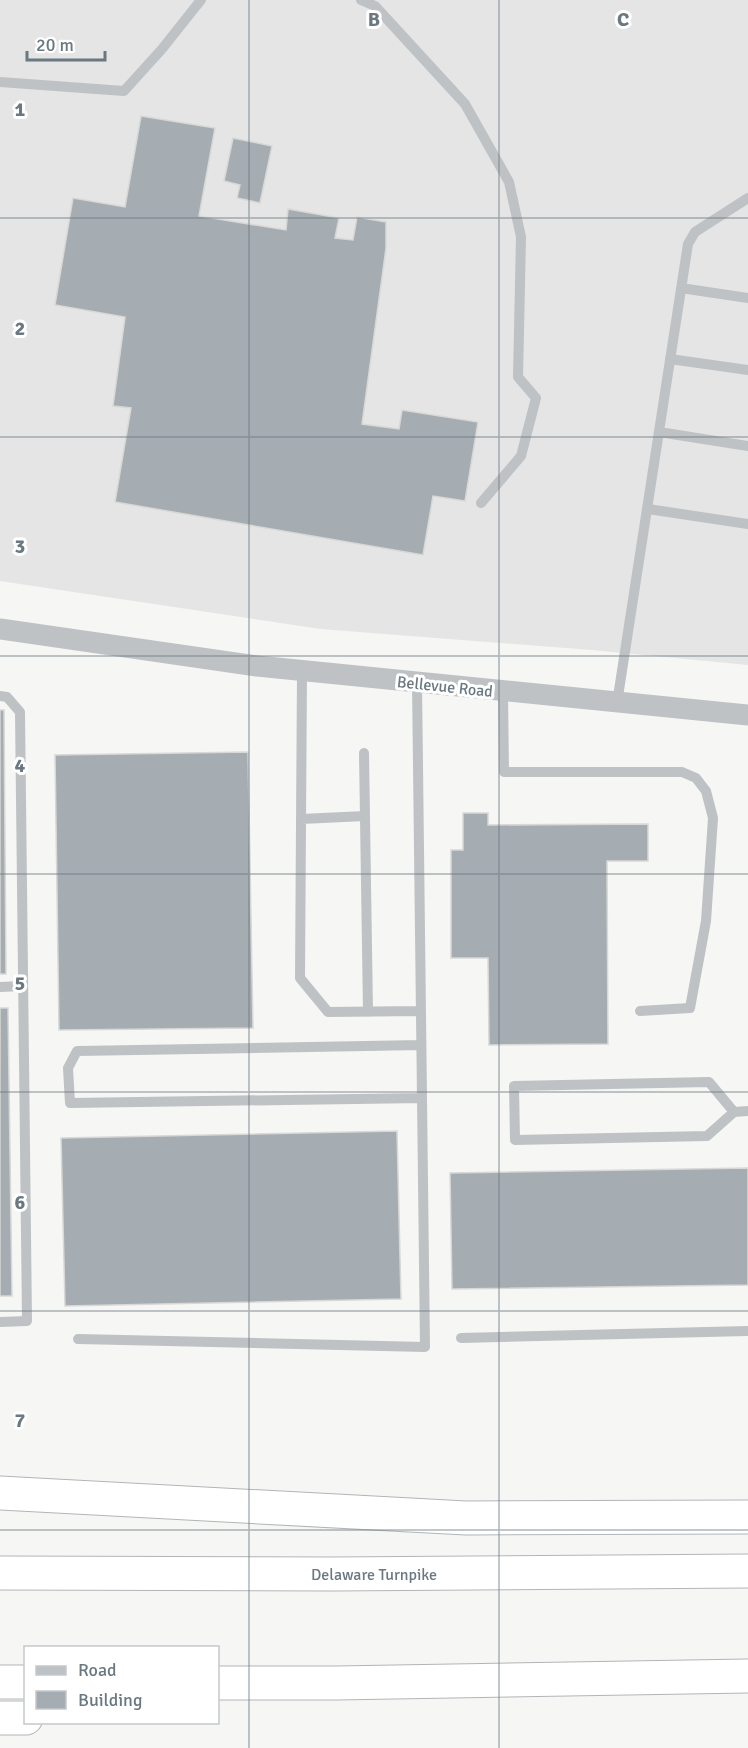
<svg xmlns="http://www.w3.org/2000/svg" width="748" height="1748" viewBox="0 0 748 1748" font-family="Signika,sans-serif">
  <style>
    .built { fill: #e4e5e4 }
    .building { fill: #a6adb2; stroke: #d8d8d6; stroke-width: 1.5 }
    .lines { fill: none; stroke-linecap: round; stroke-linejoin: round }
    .motorway-casing { stroke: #b2b5b8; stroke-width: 35 }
    .service { stroke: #bec2c5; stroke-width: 10 }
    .minor { stroke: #bec2c5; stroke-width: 21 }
    .motorway { stroke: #fff; stroke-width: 33 }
    .grid { fill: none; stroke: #697881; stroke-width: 1.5; stroke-opacity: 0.55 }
    .labels { text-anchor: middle; stroke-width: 6; stroke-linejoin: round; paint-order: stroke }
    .street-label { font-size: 16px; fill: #697881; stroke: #fff }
    .grid-label { font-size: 20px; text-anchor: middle; font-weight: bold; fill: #697881; stroke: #fff; stroke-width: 6; stroke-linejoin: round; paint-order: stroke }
  </style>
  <rect width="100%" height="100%" fill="#f6f6f4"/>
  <path class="built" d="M0 0H748V665L592 650 321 629 0 581Z"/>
  <path class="building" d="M141 116 215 128 199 216 286 230 288 209 339 218 335 238 353 240 357 217 386 222V248L362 424 399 429 402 410 478 422 465 501 433 496 423 555 115 502 131 408 113 406 125 317 55 305 73 198 125 207Z
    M233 138 272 146 260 203 237 198 240 185 224 181Z
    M0 710H4L6 974H0Z
    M248 752 253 1028 59 1030 55 755Z
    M463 813H488V825L648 824V861H607L608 1044 489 1045 488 958H451V850H463Z
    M0 1008H8L12 1296H0Z
    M397 1131 401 1299 65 1306 61 1138Z
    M748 1168V1285L452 1289 450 1173Z"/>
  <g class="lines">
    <g class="motorway-casing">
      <path id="motorway" d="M0 1493 466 1518 748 1517
        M0 1573 332 1574 748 1571
        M0 1682H26
        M218 1683H337L748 1676
        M0 1718H26"/>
    </g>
    <path class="service" d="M361 0 375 6 465 104 509 182 521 237 518 377 536 398 521 456 481 503
      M0 82 124 91 162 49 201 0
      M681 288 748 298
      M670 359 748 370
      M659 432 748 446
      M648 509 748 524
      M302 671 300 978 328 1012 421 1011
      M503 692 504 772H682L696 778 706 791 713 818 706 921 690 1008 640 1011
      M0 696 7 697 20 712 27 1321 0 1322
      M617 703 688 244 695 232 748 198
      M364 753 368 1012
      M301 819 365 816
      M0 987 23 986
      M421 1045 77 1051 68 1068 70 1103 422 1098
      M734 1112 709 1082 514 1086 515 1140 707 1136 734 1112 748 1111
      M461 1338 748 1331
      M78 1339 425 1347 417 683"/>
    <path class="minor" d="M0 629 257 666 748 715"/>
    <use href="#motorway" class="motorway"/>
  </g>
  <path class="grid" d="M249 0V1748M499 0V1748M0 218H748M0 437H748M0 656H748M0 874H748M0 1092H748M0 1311H748M0 1530H748"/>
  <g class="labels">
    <g class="street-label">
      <text transform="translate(445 686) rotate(6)" y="6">Bellevue Road</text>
      <text x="374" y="1580">Delaware Turnpike</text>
    </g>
  </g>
  <g class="grid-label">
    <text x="374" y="26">B</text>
    <text x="623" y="26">C</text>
    <text x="20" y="116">1</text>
    <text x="20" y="335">2</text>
    <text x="20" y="553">3</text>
    <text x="20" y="772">4</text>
    <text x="20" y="990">5</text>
    <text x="20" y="1209">6</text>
    <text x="20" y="1427">7</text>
  </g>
  <rect x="24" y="1646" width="195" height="78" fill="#ffffff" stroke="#c3c9cd" stroke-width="1.5"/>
  <rect x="36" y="1666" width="30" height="9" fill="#bec2c5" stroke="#c3c9cd" stroke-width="1.5"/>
  <text x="78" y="1676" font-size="18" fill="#697881">Road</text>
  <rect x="36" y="1691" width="30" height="18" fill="#a6adb2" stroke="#c3c9cd" stroke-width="1.5"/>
  <text x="78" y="1706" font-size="18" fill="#697881">Building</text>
  <path d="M27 51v9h78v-9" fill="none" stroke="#697881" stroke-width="3"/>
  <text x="36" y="51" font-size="18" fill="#697881" stroke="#ffffff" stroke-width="4.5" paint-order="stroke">20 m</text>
</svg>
